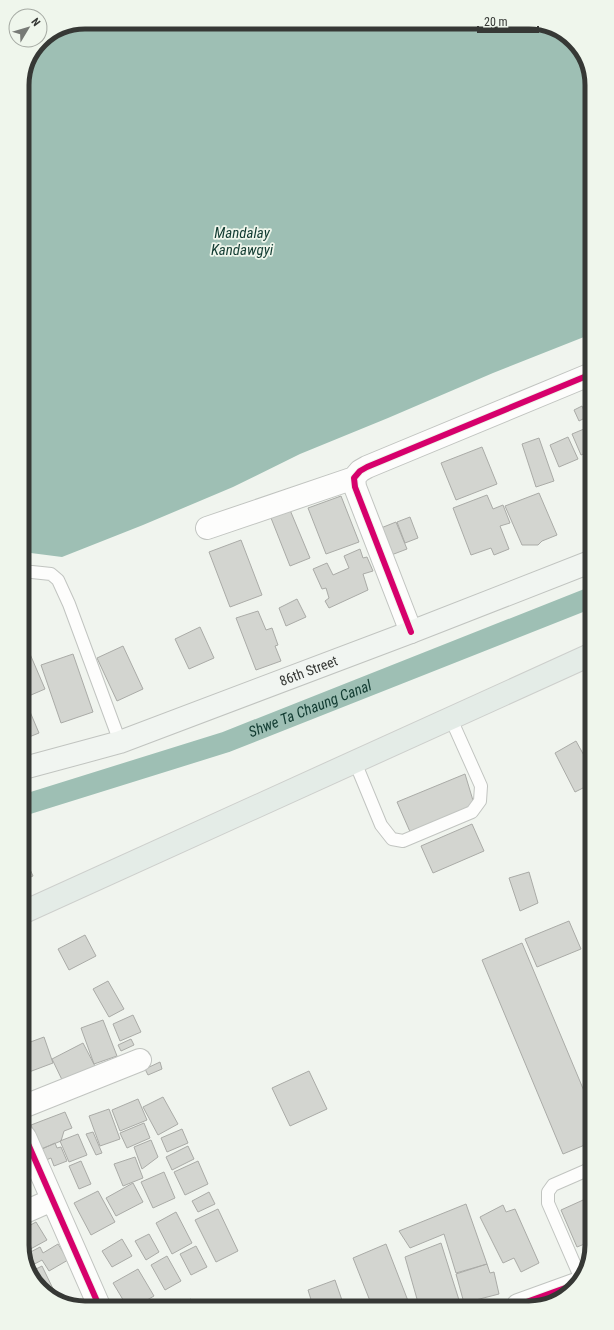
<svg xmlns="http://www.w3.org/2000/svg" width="614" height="1330" viewBox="0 0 614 1330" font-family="'Roboto Condensed',sans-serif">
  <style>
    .water { fill: #9ebfb4 }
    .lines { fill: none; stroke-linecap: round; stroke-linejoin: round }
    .canal { stroke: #9ebfb4; stroke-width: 21 }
    .building { fill: #d3d5d0; stroke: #aaaba7 }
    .lane-casing { stroke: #c1c4c0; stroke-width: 14 }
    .street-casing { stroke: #c1c4c0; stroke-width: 24 }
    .secondary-casing { stroke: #c1c4c0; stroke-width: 24 }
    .primary-casing { stroke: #cdcfcc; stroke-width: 24 }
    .lane { stroke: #fdfdfc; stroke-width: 12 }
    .street { stroke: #fdfdfc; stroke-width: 22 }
    .secondary { stroke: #f1f5f1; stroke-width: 22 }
    .primary { stroke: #e4ece7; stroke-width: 22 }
    .cycleway-casing { stroke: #eff6ec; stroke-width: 8 }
    .cycleway { stroke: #d6006c; stroke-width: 6 }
    .labels { text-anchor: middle; stroke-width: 3.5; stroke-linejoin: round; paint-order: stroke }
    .street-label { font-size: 14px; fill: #363835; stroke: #eff6ec }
    .water-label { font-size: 15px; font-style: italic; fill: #113b31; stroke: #eff6ec }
    .rim { fill: none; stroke: #363835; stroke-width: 5 }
  </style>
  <rect width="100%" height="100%" fill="#f0f4ee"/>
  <path class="water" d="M85 22H534L568 35 589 64V335L493 373 388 418 300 454 233 487 143 525 62 557 23 552 22 81 40 40Z"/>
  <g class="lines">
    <path class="canal" id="s1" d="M24 805 226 742 590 598"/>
  </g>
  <path class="building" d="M590 391V414L584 392Z
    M582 406 587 417 579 421 574 410Z
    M584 429 590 443V451L581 455 572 434Z
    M568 437 578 459 559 467 550 445Z
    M539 438 554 481 536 487 522 444Z
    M482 447 497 484 456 500 441 463Z
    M539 493 557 535 542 541 538 545H522L505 506Z
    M487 495 493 509 503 505 510 523 500 526 509 549 494 555 491 548 471 555 453 508Z
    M341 496 359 542 326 554 308 508Z
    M290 510 310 558 290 566 271 518Z
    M410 517 418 538 405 543 397 522Z
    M396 522 407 549 386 557 376 530Z
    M241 540 262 595 230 607 209 552Z
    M360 549 363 558 367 557 373 571 363 574 368 590 329 608 325 601 329 598 326 588 322 589 313 569 327 563 333 575 349 568 344 556Z
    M297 599 306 617 286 626 279 608Z
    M258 611 266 630 272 628 278 645 275 646 281 661 256 670 236 618Z
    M200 627 214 658 189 669 175 639Z
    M24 640 45 689 24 698Z
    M123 646 143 689 117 701 97 658Z
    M73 654 93 712 61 723 41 665Z
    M24 700H25L39 733 24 739Z
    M576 741 591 768V784L575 792 555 753Z
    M465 774 475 807 411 834 397 802Z
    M472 824 484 851 433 873 421 846Z
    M24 856 33 876 24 880Z
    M529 872 538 903 520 911 509 878Z
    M569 921 581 949 537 967 525 939Z
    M85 935 96 956 69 970 58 949Z
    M522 943 592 1110V1142L563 1154 482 960Z
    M108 981 124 1009 109 1017 93 989Z
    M133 1015 141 1032 120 1041 113 1024Z
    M103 1020 117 1056 94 1064 81 1028Z
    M44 1037 53 1063 29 1072 25 1060V1044Z
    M131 1039 134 1045 121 1051 118 1045Z
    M83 1043 97 1070 65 1086 52 1059Z
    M160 1062 162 1069 148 1075 145 1069Z
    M309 1071 327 1109 290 1126 272 1088Z
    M163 1097 178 1124 158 1135 143 1107Z
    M138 1099 147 1120 120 1131 112 1110Z
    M109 1109 120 1139 100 1146 89 1116Z
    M65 1112 72 1128 64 1131 61 1141 41 1149 31 1125Z
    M144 1123 150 1138 127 1148 120 1133Z
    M182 1129 188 1143 167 1152 161 1138Z
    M93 1132 102 1153 96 1155 86 1134Z
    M78 1134 87 1155 69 1162 60 1141Z
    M151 1140 158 1157 142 1169 134 1147Z
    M55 1143 57 1148 61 1147 67 1161 54 1166 51 1158 46 1160 42 1149Z
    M188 1146 194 1159 172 1170 166 1157Z
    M135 1157 143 1178 123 1186 114 1164Z
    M25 1161 33 1180 25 1183Z
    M81 1161 91 1184 79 1189 69 1166Z
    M198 1161 208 1184 185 1195 174 1172Z
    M164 1172 175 1198 153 1208 141 1182Z
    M133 1183 143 1202 116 1216 106 1198Z
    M98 1191 115 1222 91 1235 74 1203Z
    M209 1192 215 1204 198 1212 192 1201Z
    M592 1196V1241L577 1247 561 1210Z
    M466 1204 487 1264 456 1273 444 1234 410 1248 399 1231Z
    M503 1205 506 1212 515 1209 539 1263 521 1272 514 1258 503 1263 480 1217Z
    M218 1209 238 1251 216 1262 195 1220Z
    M176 1212 192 1243 172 1254 156 1223Z
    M36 1222 47 1240 25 1252V1228Z
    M149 1234 159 1252 146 1260 135 1241Z
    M122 1239 132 1256 112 1267 102 1251Z
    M441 1243 459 1300 443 1305 419 1306 405 1257Z
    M58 1244 68 1260 49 1271 42 1260 27 1268 25 1266V1255L40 1247 43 1253Z
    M386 1244 410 1306H372L353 1258Z
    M196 1246 207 1267 191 1275 180 1254Z
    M167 1256 181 1281 165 1290 151 1265Z
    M487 1264 490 1273 494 1272 499 1294 464 1303 456 1274Z
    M42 1266 58 1299 46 1295 42 1289 44 1285 37 1282 30 1272Z
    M138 1269 154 1296 135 1307 128 1308 113 1283Z
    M335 1280 344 1306H313L308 1290Z
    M191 1299 195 1307H170Z
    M248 1302 250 1307H232Z"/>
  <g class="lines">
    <g class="lane-casing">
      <path id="lane" d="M23 572H32L51 574 58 580 69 604 120 742
        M355 762 381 825 392 839 403 841 472 812 480 801 481 786 451 719
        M581 1279 548 1203V1192L553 1185 592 1168"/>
    </g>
    <g class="street-casing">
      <path id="street" d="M207 528 354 478
        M411 632 355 487 354 478 360 471 367 467 589 375
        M25 1106 140 1060
        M25 1137 100 1308
        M25 1212 52 1200
        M518 1305 579 1283"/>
    </g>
    <g class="secondary-casing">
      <g id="secondary">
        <path id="s2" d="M24 768 120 742 411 632 590 562"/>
      </g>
    </g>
    <g class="primary-casing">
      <path id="primary" d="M24 912 590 655"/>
    </g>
    <use href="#lane" class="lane"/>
    <use href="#street" class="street"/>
    <use href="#secondary" class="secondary"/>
    <use href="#primary" class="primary"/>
    <g class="cycleway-casing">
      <path id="cycleway" d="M411 632 355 487 354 478 360 471 367 467 589 375
        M25 1137 100 1308
        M518 1305 579 1283"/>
    </g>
    <use href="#cycleway" class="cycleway"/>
  </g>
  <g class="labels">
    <g class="street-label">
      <text dy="5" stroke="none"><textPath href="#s2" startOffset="301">86th Street</textPath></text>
    </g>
    <g class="water-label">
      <text x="242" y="238">Mandalay<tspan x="242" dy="17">Kandawgyi</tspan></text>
      <text dy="5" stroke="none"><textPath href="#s1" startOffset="302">Shwe Ta Chaung Canal</textPath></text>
    </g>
  </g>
  <path d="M0 0H614V1330H0ZM85 29H529A56 56 0 0 1 585 85V1245A56 56 0 0 1 529 1301H85A56 56 0 0 1 29 1245V85A56 56 0 0 1 85 29Z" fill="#eff6ec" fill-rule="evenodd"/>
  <path class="rim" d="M85 29H529A56 56 0 0 1 585 85V1245A56 56 0 0 1 529 1301H85A56 56 0 0 1 29 1245V85A56 56 0 0 1 85 29Z"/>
  <g transform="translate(28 28) rotate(52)"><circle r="19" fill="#eff6ec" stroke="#a5aaa3"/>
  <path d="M0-3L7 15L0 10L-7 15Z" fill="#777a76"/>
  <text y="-6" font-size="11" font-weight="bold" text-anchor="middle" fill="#363835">N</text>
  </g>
  <path d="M478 26v6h60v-6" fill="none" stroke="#363835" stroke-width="2"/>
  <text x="484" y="26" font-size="12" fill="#363835" stroke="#eff6ec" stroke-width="3" paint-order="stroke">20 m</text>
</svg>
